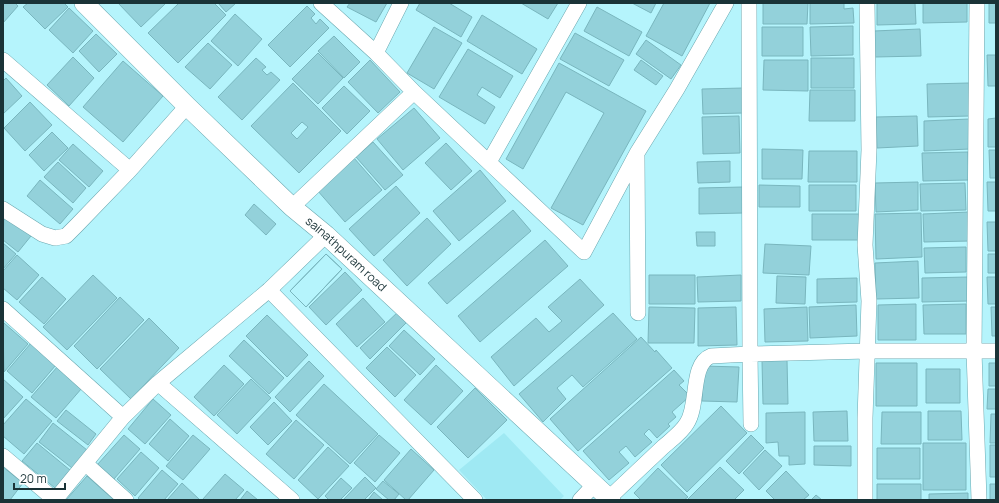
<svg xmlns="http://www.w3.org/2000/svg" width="999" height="503" viewBox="0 0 999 503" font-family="Manrope,sans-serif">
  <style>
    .built { fill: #9fe9f3 }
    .building { fill: #93d1da; stroke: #79b6be; fill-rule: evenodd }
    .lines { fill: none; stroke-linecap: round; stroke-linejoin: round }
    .minor-casing { stroke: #6aa7af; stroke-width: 16 }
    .tertiary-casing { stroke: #6aa7af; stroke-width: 20 }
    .minor { stroke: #fff; stroke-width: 15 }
    .tertiary { stroke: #fff; stroke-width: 19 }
    .labels { text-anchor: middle; stroke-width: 4; stroke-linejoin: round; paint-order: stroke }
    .street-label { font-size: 12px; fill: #1a3337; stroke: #fff }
  </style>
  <rect width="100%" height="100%" fill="#b5f4fc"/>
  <path class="built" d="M504 433 564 496 560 500H487L459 470Z"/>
  <path class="building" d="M3 3H15L18 6 3 23Z
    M28 3H64L68 7 45 29 23 7Z
    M118 3H166L141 27Z
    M179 3H214L226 15 178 63 148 33Z
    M218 3H236L226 12Z
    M350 3H387L376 22 347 7Z
    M420 3H449L472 17 461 37 416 10Z
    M521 3H558L548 19Z
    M632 3H656L651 13Z
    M664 3H710L682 56 646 36Z
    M763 3H808L807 24H763Z
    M810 3H844V9L853 8 854 23 810 24Z
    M877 3H915L916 24 877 25Z
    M923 3H967V22L923 23Z
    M989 3H996V23H989Z
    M307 6 315 14 311 18 316 24 320 19 329 28 290 67 268 45Z
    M597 7 642 32 629 56 584 31Z
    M69 8 93 31 73 53 49 30Z
    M235 14 262 39 238 66 211 41Z
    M482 15 537 49 522 74 467 41Z
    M853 26V55L811 56 810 27Z
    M434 27 462 43 434 89 407 73Z
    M762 27H803V56H762Z
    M920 29 921 56 875 57 874 31Z
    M575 33 624 60 609 86 560 59Z
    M96 34 117 54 99 72 79 51Z
    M334 36 360 62 344 78 318 51Z
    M646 40 681 65 671 79 636 54Z
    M208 43 232 65 210 89 185 67Z
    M468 49 513 76 500 98 482 87 477 95 495 107 485 124 439 97Z
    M318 53 343 78 318 104 292 79Z
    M987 55H996V86H988Z
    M73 57 94 78 69 106 47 85Z
    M256 58 266 67 262 70 267 75 271 72 280 80 242 120 218 97Z
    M811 58H854V88H811Z
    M370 60 400 92 378 113 348 82Z
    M641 60 663 76 656 85 634 70Z
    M764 60H808V91L763 90Z
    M123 61 163 96 123 142 83 107Z
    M559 63 646 111 583 225 551 208 604 113 566 92 523 169 506 159Z
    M6 78 22 96 3 114V81Z
    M293 83 341 131 299 173 251 126ZM302 122 308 127 297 139 291 133Z
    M969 83 970 116 928 117 927 84Z
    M344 86 370 111 347 134 322 108Z
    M743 88V113L703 114 702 89Z
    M810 90H855V121H809Z
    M30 102 52 125 25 151 4 128Z
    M414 108 440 138 403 170 377 139Z
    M739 116 740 153 703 154 702 117Z
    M917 116 918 146 877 148 876 117Z
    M996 118V147H988V119Z
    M969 119 970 149 924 151V121Z
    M52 132 68 148 44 171 29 155Z
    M373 142 403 175 385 190 356 157Z
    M446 143 472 171 451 190 425 163Z
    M73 144 103 171 89 187 59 160Z
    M762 149 803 150 802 179H762Z
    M989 150H996V178H990Z
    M809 151H857V182H808Z
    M968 152 969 180 923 181 922 153Z
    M354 158 382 190 345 222 317 190Z
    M730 161V182L698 183 697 162Z
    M58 162 86 188 73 203 44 177Z
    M480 170 506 201 459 241 433 211Z
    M40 180 73 209 60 224 27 196Z
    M918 182V210L876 212 875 183Z
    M987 182H996V211H988Z
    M965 183 966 210 921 211 920 184Z
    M759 185 800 186V207H759Z
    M809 185H856V211H809Z
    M396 186 420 213 374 256 349 229Z
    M743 187V213L699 214V188Z
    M254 204 276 224 266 235 245 215Z
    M513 210 531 231 447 304 428 283Z
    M969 212 970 241 924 242 923 214Z
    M921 213 922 257 876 259 875 214Z
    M4 214 31 236 18 252 3 240Z
    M812 214H859V240H812Z
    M427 218 451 244 407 286 383 260Z
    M987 222H996V251H988Z
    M696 232H715V246H697Z
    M545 240 568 266 480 342 458 316Z
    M3 243 16 254 3 269Z
    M765 244 811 246 809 275 763 273Z
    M966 247V272L925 273 924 248Z
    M326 254 342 269 306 307 290 291Z
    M326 254 342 269 306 307 290 291Z
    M988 254H996V273H988Z
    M17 255 39 275 17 300 3 288V271Z
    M918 261 919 298 876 299 875 263Z
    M345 272 362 290 326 325 309 307Z
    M93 275 117 298 67 350 43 327Z
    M649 275H695V304H649Z
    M741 275V301L698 302 697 277Z
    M777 276 806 277 805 304 776 303Z
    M42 277 66 299 44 324 19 302Z
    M968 277 969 301 922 302V278Z
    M987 277H996V304H988Z
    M857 278V302L817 303V279Z
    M580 279 604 305 514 386 491 357 536 318 549 332 562 321 548 307Z
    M120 297 144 320 97 369 74 346Z
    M363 298 385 322 357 347 336 324Z
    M916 304V340H878V305Z
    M966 304V334H924L923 305Z
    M856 305 857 336 810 338 809 307Z
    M649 307 695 308 694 343H648Z
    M736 307 737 345 698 346V308Z
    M807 307 808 341 765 342 764 309Z
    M991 307H996V336H992Z
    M400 310 409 320 370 359 360 348Z
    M613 313 637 339 583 387 572 375 557 388 566 399 543 422 519 394Z
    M267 315 308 355 287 377 246 336Z
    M149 318 179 348 131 399 100 369Z
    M4 323 28 344 4 372 3 324Z
    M404 330 435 359 420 375 389 346Z
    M641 337 655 352 656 350 672 368 578 451 550 419Z
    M244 340 284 378 269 394 229 356Z
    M31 343 56 365 32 393 7 371Z
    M387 347 416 375 395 397 366 368Z
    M787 360 788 404H763L762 361Z
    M309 361 324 376 290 412 275 397Z
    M876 363H917V406H876Z
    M989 363H996V386H989Z
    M224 365 244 384 214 416 194 397Z
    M436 365 463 391 431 425 404 400Z
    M58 366 82 388 56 418 31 397Z
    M703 366 739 367 737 402 702 401Z
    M926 369H960V403H926Z
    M674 370 684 381 679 385 690 396 672 412 676 417 668 424 670 426 657 438 649 429 644 434 652 442 635 457 626 446 619 452 629 463 609 480 583 451Z
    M3 379 23 397 3 419Z
    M251 379 271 398 237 434 217 415Z
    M324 384 378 434 350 464 296 415Z
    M475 388 507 420 468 458 437 427Z
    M988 389H996V409H987Z
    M26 399 52 421 24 454 3 436V425Z
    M153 399 171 415 145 444 128 429Z
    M274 402 292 421 268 445 250 427Z
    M721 406 747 433 687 492 661 465Z
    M66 410 96 434 88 445 57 421Z
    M847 411 848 441H814L813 412Z
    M928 411H961L962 440H928Z
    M805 412V464L789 465V456H779L778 442 766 443V413Z
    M882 412H921V444H881Z
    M991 414H996V443H990Z
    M170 419 189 436 168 461 149 444Z
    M296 420 324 445 294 479 266 454Z
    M53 423 87 450 72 468 39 442Z
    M124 435 140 449 114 479 97 465Z
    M193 435 210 449 183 480 166 466Z
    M379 435 400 453 375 482 354 463Z
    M751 435 764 448 739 474 726 461Z
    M37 443 70 470 55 488 22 461Z
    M923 443H966V490H923Z
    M990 445H996V477H990Z
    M814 446H851V466L814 465Z
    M328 447 349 466 318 499 298 480Z
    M877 448H920V479H877Z
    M411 449 434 470 408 500H406L384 480Z
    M765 450 782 466 759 490 743 473Z
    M141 452 159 468 135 496 117 479Z
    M3 467 23 483 10 500H3Z
    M720 467 744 490 734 500H687Z
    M658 468 688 497 684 500H641L634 493Z
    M162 470 178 484 164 500H140L138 498Z
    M786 471 809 495 803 500H775L766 491Z
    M225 474 244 490 235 500H204L203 499Z
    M87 476 114 500H66Z
    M365 477 376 488 364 500H343Z
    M341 478 352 488 340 500H329L325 496Z
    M383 481 399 494 394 500H389L376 489Z
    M182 483 200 500H167Z
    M877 484H921V500H877Z
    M990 484H996V500H990Z
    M247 491 258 500H240Z
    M374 492 383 500H368Z
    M968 493V500H929V494Z
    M816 495 822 500H811Z"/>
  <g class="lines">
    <g class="minor-casing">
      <path id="minor" d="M749 3 750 354 751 424
        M977 3 974 351 979 500
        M376 53 401 3
        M3 60 130 170
        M414 92 584 252 637 153 677 89 726 3
        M637 156 638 313
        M489 162 579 3
        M292 207 414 92 376 53 321 3
        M3 209 42 234 55 238 66 236 77 225 130 170 187 106
        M269 290 475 500
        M3 309 123 417
        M158 383 292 500
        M3 456 55 500
        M86 464 126 500
        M609 498C627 481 645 464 663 447 671 440 682 432 687 423 699 405 690 364 711 356L750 354 867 351H996
        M55 500 123 417 158 383 269 290 326 235
        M580 500 594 485
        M865 500V418L869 301 865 245 869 150 867 3"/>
    </g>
    <g class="tertiary-casing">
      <g id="tertiary">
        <path id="s1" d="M84 3 187 106 292 207 326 235 611 500"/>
      </g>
    </g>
    <use href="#minor" class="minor"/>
    <use href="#tertiary" class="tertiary"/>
  </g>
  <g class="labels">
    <g class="street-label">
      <text dy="4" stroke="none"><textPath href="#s1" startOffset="363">sainathpuram road</textPath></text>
    </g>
  </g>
  <rect width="999" height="503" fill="none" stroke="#1a3337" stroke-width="8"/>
  <path d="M14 483v6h51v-6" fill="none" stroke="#1a3337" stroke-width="2"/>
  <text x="20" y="483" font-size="12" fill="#1a3337" stroke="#ffffff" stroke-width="3" paint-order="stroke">20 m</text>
</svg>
